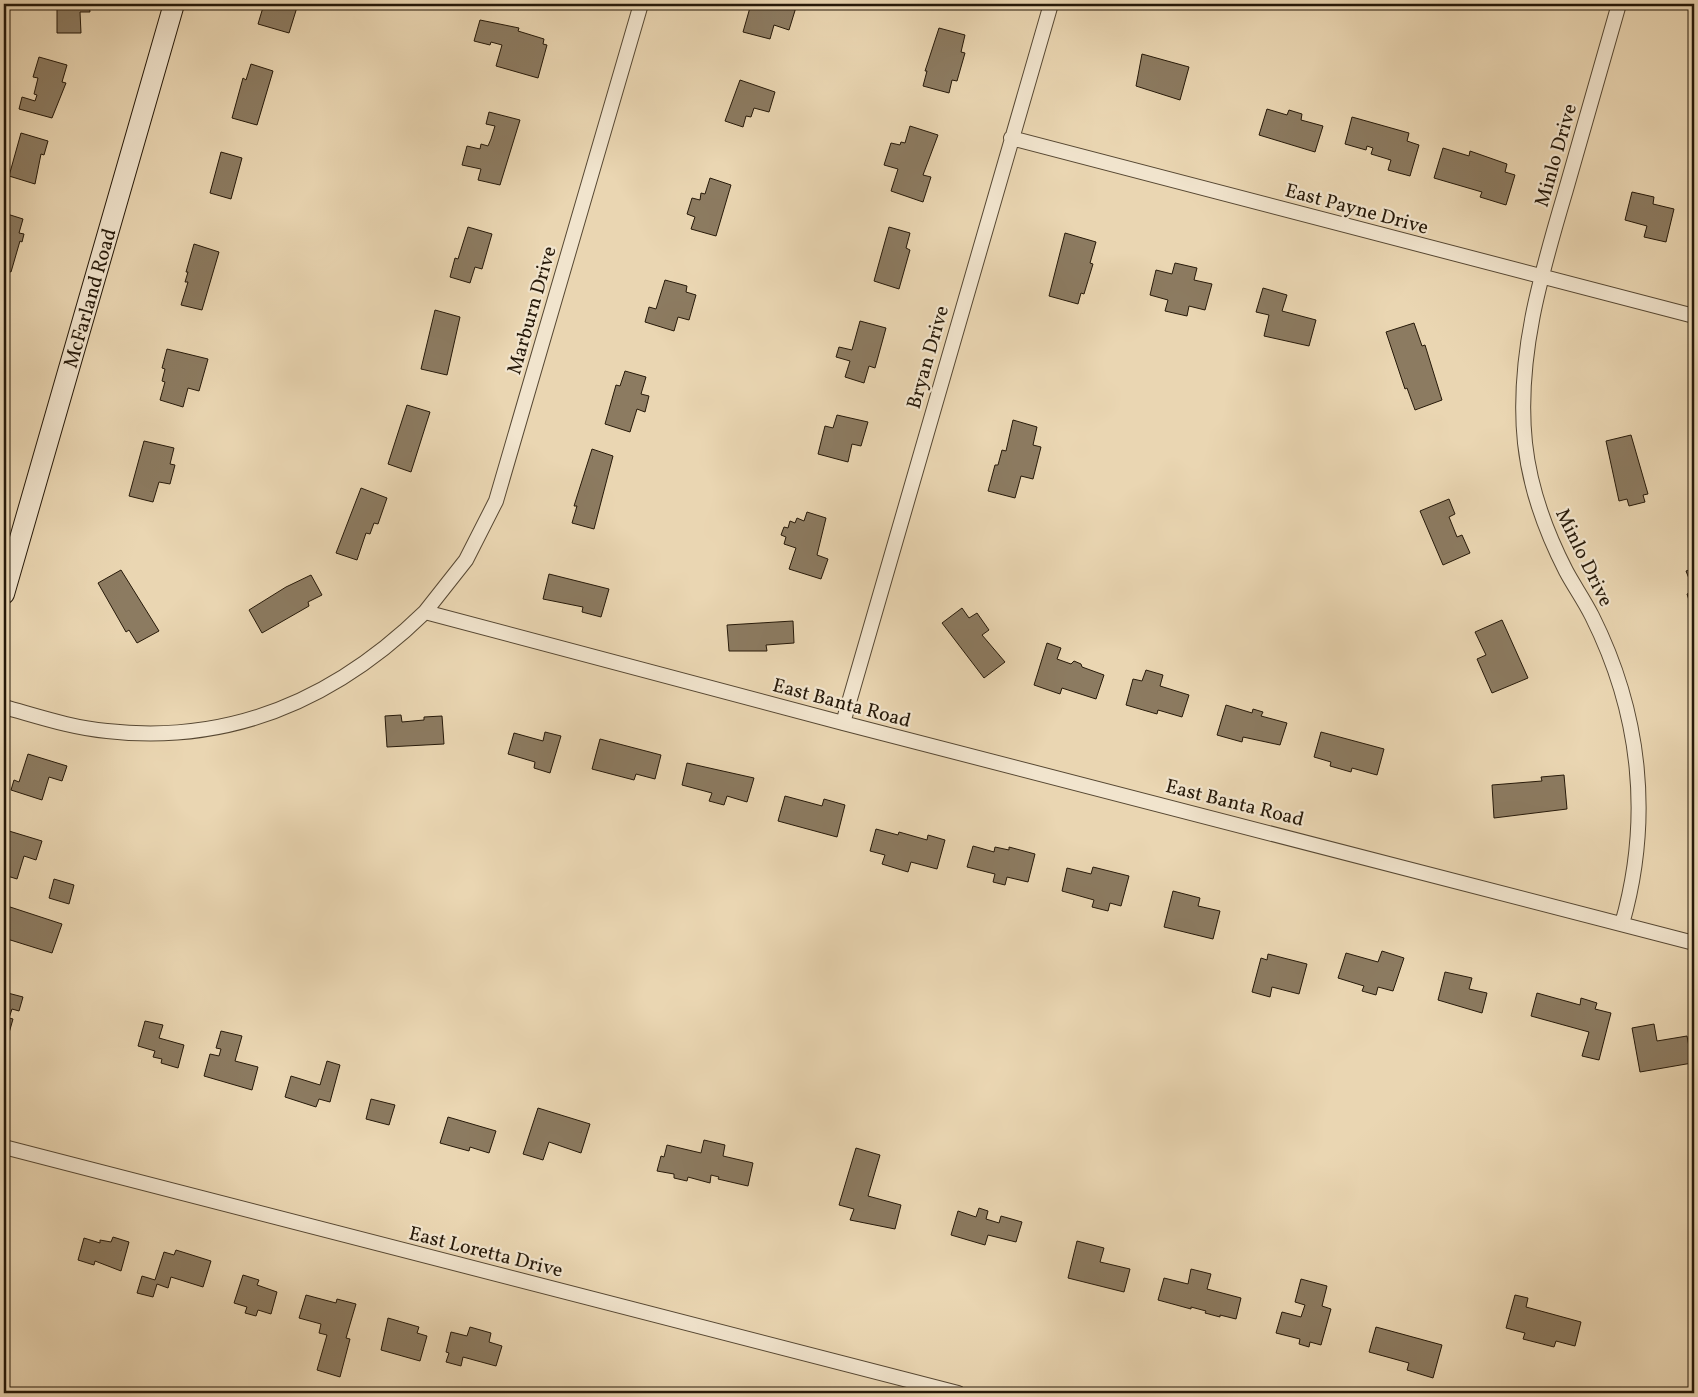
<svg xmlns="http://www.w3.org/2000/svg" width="1698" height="1397" viewBox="0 0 1698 1397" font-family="Vollkorn,serif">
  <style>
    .building { fill: #8c7b61; stroke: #261909 }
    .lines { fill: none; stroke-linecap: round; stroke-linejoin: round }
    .street-casing { stroke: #574833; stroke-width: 16 }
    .secondary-casing { stroke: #261909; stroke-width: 22 }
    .street { stroke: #f1e4cd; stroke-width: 14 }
    .secondary { stroke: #f1e4cd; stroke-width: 20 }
    .labels { text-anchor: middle; stroke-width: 4.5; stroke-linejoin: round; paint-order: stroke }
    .street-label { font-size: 20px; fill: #261909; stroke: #f1e4cd }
  </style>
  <rect width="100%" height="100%" fill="#ead6b2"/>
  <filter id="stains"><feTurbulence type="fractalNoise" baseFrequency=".004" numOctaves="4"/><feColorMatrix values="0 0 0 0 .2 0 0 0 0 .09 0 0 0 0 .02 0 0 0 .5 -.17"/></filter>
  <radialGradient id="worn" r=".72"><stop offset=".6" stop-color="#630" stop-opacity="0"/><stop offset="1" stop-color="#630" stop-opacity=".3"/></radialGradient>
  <path class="building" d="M52 4H89L90 12H80L81 33H57V9H52Z
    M264 4H298L289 33 258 24Z
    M751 4H797L789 30 774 25 770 39 743 32Z
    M480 20 519 28 518 31 544 39 543 44 547 45 538 78 496 66 502 45 491 42 490 45 474 41Z
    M939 28 965 35 961 52 965 53 957 81 952 80 949 93 923 86 927 71H925Z
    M1142 54 1189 67 1180 100 1136 86Z
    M39 57 67 65 62 82 66 83 52 118 19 109 22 97 35 101 37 95 34 94 38 78 33 77Z
    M251 64 273 71 257 125 232 118 243 78 246 80Z
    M740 80 775 92 769 112 754 108 751 117 746 116 743 127 725 121Z
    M1267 109 1287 115 1289 110 1302 114 1301 120 1323 126 1315 152 1259 135Z
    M489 112 520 120 500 185 478 180 481 169 462 165 467 146 480 149 481 144 488 146 491 139 495 126 486 124Z
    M1352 117 1409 133 1407 141 1419 145 1410 176 1388 170 1391 160 1371 154 1373 148 1367 146 1366 150 1345 144Z
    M910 126 938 135 923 175 931 177 923 202 891 191 898 169 884 165 891 143 900 145 901 142 905 143Z
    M21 133 48 141 44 155 41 154 35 184 9 176Z
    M1443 148 1469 156 1470 151 1507 164 1505 172 1515 175 1506 205 1480 197 1482 192 1434 178Z
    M221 152 242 158 231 199 210 193Z
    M710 178 731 185 716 236 691 229 695 217 687 214 692 198 700 200 701 193 705 194Z
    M1632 192 1654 197 1653 204 1674 209 1666 242 1644 237 1647 226 1625 220Z
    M4 213 23 219 19 233 24 234 22 242 20 241 11 272 4 270Z
    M468 227 492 234 482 269 475 267 470 283 450 277 455 258 458 259Z
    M889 227 910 233 906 248 910 250 899 289 874 281Z
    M1065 233 1096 242 1090 263 1093 264 1084 294 1081 293 1078 304 1049 296Z
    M194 244 219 252 202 310 181 305 188 282H185L188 272H186Z
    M1175 263 1197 268 1194 280 1212 284 1205 310 1189 306 1187 316 1165 311 1168 300 1150 295 1156 270 1172 274Z
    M665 280 687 286 686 292 696 295 689 320 678 317 674 331 645 322 649 307 656 309Z
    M1263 288 1287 295 1282 311 1316 320 1309 346 1264 336 1269 315 1256 312Z
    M435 310 460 317 447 375 421 369Z
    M860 321 886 328 875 368 869 366 864 383 845 377 850 361 836 357 839 347 852 350Z
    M1414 323 1422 346 1425 345 1442 400 1415 410 1407 388 1405 389 1386 332Z
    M167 349 208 359 199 391 188 388 183 407 160 400 165 382 162 381 165 369 162 368Z
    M625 371 646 377 641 394 649 396 645 412 637 409 630 432 605 424 616 385 620 386Z
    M407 405 430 412 411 472 388 464Z
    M837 415 868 422 861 446 852 444 848 462 818 454 825 426 833 428Z
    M1013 420 1037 427 1033 445 1041 447 1033 479 1021 476 1015 498 988 491 995 465H998L1002 450 1006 451Z
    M1631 435 1648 494 1643 495 1645 502 1629 506 1627 499 1619 501 1606 441Z
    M144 441 174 448 170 464 175 465 170 484 159 482 153 502 129 496Z
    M592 449 613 456 594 529 572 523 577 506H574Z
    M361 488 387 498 378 524 374 523 370 534 366 533 357 560 336 553Z
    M1449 499 1455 514 1449 517 1457 537 1462 535 1470 553 1443 565 1420 511Z
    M807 512 826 518 817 555 828 559 821 579 789 569 796 548 784 544 786 537 781 535 784 527 788 528 790 521 795 523 797 518 804 521Z
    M1694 568V616L1687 594 1694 591 1686 571Z
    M121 570 159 631 137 643 129 630 126 632 98 583Z
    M549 574 609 589 601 617 582 612 583 607 543 599Z
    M311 575 322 595 308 602 309 606 262 633 249 610 286 587Z
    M962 608 969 618 977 613 989 630 982 635 1005 662 984 678 942 623Z
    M1502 620 1528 678 1492 693 1477 659 1486 655 1475 632Z
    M793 621 794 643 766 645 767 651H729L727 625Z
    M1047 643 1061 648 1057 659 1071 664 1074 661 1081 664 1082 667 1104 675 1096 699 1062 688 1060 694 1034 685Z
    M1146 670 1163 675 1160 686 1189 695 1182 717 1158 710 1157 714 1126 705 1133 679 1142 681Z
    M1226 705 1252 713 1253 709 1263 712 1261 716 1287 723 1280 745 1243 737 1242 742 1217 735Z
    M401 715 402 722 424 720V717L442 716 444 744 387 747 385 716Z
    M545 732 561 736 550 773 534 768 535 762 508 754 514 733 543 741Z
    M1321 732 1384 749 1377 775 1352 768 1351 772 1330 766 1331 762 1314 757Z
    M600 739 661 755 655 779 636 774 634 780 592 769Z
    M28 754 67 766 62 781 49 777 42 800 11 790 14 780 19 782Z
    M687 763 754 778 747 802 727 796 724 805 709 801 712 793 682 785Z
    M1564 775 1567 809 1494 818 1492 785 1542 781 1541 777Z
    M785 796 822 806 824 799 845 805 837 837 778 821Z
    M876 829 898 835 899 832 927 840 928 835 945 840 937 869 911 862 908 872 882 864 885 855 870 851Z
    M9 831 42 841 36 860 24 856 17 879 4 875V847Z
    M973 846 994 852 995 847 1009 850V847L1035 854 1028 882 1007 877 1005 885 993 882 995 874 967 867Z
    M1093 867 1129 876 1121 906 1110 903 1108 911 1092 907 1094 900 1062 891 1067 868 1091 874Z
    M54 879 74 885 69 904 49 898Z
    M1173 891 1200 898 1198 906 1220 911 1213 939 1164 927Z
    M4 905 62 924 52 953 4 938Z
    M1382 951 1404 958 1393 991 1378 987 1376 995 1362 991 1364 986 1338 978 1346 953 1378 962Z
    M1268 954 1307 964 1299 994 1272 987 1270 997 1252 992 1261 958 1267 960Z
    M1445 972 1472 978 1469 989 1487 993 1482 1013 1438 1000Z
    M4 992 23 997 19 1011 12 1009 9 1018 13 1019 9 1033 4 1032V1034Z
    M1537 993 1580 1005 1581 998 1597 1003 1595 1009 1611 1013 1599 1060 1582 1056 1589 1032 1531 1016Z
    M145 1021 163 1025 159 1038 184 1045 178 1068 161 1063 162 1059 153 1057 155 1051 138 1046Z
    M1654 1024 1657 1041 1687 1036 1692 1063 1640 1072 1632 1028Z
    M221 1031 242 1036 235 1061 258 1067 252 1090 204 1076 210 1054 219 1056 221 1049 216 1048Z
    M327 1061 340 1065 330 1102 319 1099 316 1107 285 1097 291 1076 320 1085Z
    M371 1099 395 1105 389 1125 366 1119Z
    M538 1108 590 1124 581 1153 549 1142 543 1160 523 1154Z
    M448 1117 496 1131 489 1153 470 1147 469 1151 440 1143Z
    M704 1140 725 1145 723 1156 753 1163 748 1186 718 1179 719 1177 711 1175 710 1183 688 1177 687 1181 674 1178V1174L657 1171 661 1156 664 1157 667 1145 701 1153Z
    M856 1148 880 1155 868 1196 901 1205 895 1229 850 1220 854 1209 839 1205Z
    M979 1208 988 1211 986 1219 999 1223 1001 1216 1022 1222 1016 1242 988 1235 985 1245 951 1235 958 1211 976 1217Z
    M113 1237 129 1242 121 1271 95 1261 94 1265 78 1260 84 1238 100 1243V1240L111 1242Z
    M1077 1241 1104 1248 1100 1262 1130 1269 1124 1292 1068 1278Z
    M176 1250 211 1261 203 1287 171 1277 168 1288 157 1284 153 1297 137 1293 142 1276 155 1280 164 1252 174 1255Z
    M1191 1269 1211 1274 1207 1289 1241 1298 1236 1319 1220 1315V1317L1205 1313 1206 1311 1191 1307V1309L1158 1300 1164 1278 1188 1284Z
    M243 1275 259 1280 257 1285 277 1292 271 1314 258 1310 256 1316 245 1313 247 1307 234 1303Z
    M1301 1279 1327 1286 1322 1306 1331 1309 1321 1345 1310 1342 1309 1347 1299 1344 1300 1339 1276 1333 1282 1312 1301 1317 1305 1305 1295 1302Z
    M306 1295 336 1303 337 1299 356 1304 346 1338 350 1339 340 1377 317 1370 327 1335 319 1333 321 1324 299 1318Z
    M1515 1295 1528 1298 1526 1307 1581 1322 1575 1346 1556 1341 1554 1347 1523 1339 1525 1333 1506 1328Z
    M388 1318 419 1327 417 1333 427 1336 420 1361 381 1350Z
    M470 1327 491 1333 489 1342 502 1346 496 1366 463 1357 461 1366 446 1362 449 1353 446 1352 451 1332 467 1336Z
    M1376 1327 1442 1345 1433 1378 1407 1370 1409 1363 1369 1352Z"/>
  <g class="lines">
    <g class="street-casing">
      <path id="street" d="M1619 4C1601 67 1583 130 1565 193 1541 274 1516 358 1525 443 1530 489 1545 530 1566 571 1574 586 1584 600 1592 616 1641 714 1652 819 1622 924
        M1011 138 1694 316
        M425 612 466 560 496 501 641 4
        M4 707C37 716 72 728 107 731 232 745 337 698 425 612L843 723 1694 943
        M843 723 1051 4
        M4 1147 958 1393"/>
    </g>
    <g class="secondary-casing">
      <g id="secondary">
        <path id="s1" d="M4 594 174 4"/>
      </g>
    </g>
    <use href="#street" class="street"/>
    <use href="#secondary" class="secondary"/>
  </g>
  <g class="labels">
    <g class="street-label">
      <text transform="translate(1555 155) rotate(-74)" y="7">Minlo Drive</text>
      <text transform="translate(1357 208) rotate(15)" y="7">East Payne Drive</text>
      <text dy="7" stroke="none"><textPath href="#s1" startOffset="308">McFarland Road</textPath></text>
      <text transform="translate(531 310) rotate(-74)" y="7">Marburn Drive</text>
      <text transform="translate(927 357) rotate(-74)" y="7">Bryan Drive</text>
      <text transform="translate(1585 557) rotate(64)" y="7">Minlo Drive</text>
      <text transform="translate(842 702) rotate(15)" y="7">East Banta Road</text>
      <text transform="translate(1235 802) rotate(14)" y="7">East Banta Road</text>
      <text transform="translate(486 1251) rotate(14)" y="7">East Loretta Drive</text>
    </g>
  </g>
  <rect width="1698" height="1397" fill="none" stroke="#ead6b2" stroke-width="20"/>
  <rect x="5" y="5" width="1688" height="1387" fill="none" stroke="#261909" stroke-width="2.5"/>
  <rect x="10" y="10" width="1678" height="1377" fill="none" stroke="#261909"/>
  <rect width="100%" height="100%" filter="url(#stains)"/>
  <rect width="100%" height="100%" fill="url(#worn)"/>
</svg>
